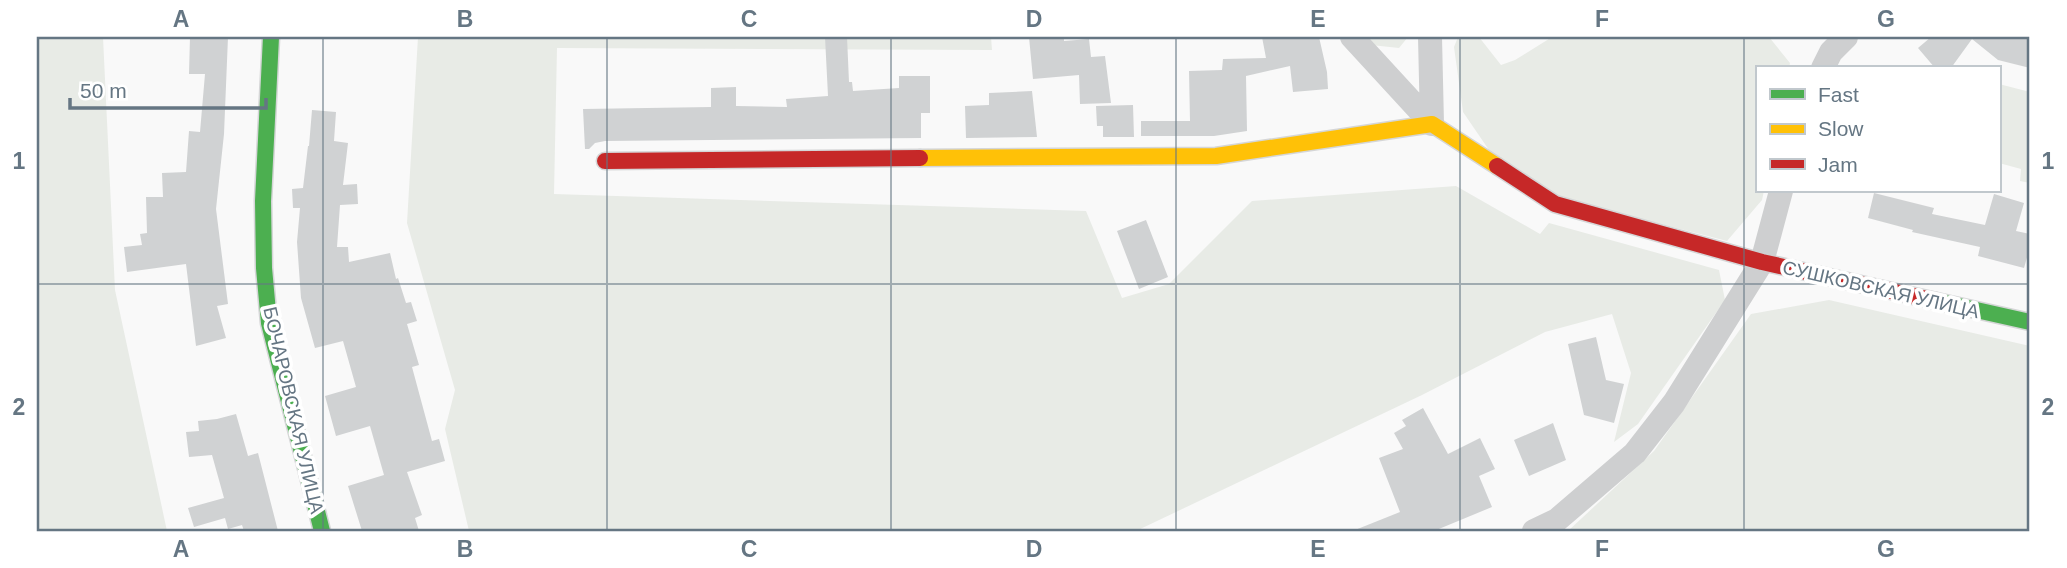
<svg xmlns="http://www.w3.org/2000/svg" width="2067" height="568" viewBox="0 0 2067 568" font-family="Arial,sans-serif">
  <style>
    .green { fill: #e8ebe6 }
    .building { fill: #d0d2d3 }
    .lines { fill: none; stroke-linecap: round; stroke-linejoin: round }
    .fast-casing { stroke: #d5d6d7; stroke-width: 19 }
    .slow-casing { stroke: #d5d6d7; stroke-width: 19 }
    .jam-casing { stroke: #d5d6d7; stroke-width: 19 }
    .street { stroke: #cecfd0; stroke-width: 24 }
    .fast { stroke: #4caf50; stroke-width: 16 }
    .slow { stroke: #ffc107; stroke-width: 16 }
    .jam { stroke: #c62828; stroke-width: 16 }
    .grid { fill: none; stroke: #657683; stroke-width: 2; stroke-opacity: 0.55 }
    .labels { text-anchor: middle; stroke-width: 7; stroke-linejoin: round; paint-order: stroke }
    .street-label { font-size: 19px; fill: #657683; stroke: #fff }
    .neatline { fill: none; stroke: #657683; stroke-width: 2.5 }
    .grid-label { font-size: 23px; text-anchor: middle; font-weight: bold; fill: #657683 }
  </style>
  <rect width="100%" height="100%" fill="#f9f9f9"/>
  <path class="green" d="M37 37H103L115 290 167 531H37Z
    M418 37H991L992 50 557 48 554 194 1086 211 1122 298 1169 284 1252 201 1456 186 1540 234 1549 223 1719 270 1725 300 1638 424 1614 442 1631 373 1612 314 1545 332 1422 395 1136 531H469L445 429 455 390 407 223Z
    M1367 37H1408L1399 48 1371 45Z
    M1458 37H1479L1501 65 1515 60 1552 37H1769L1790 63 1789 68H1757V191H1764L1762 200 1727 241 1560 198 1489 150 1463 112 1454 47Z
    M1999 84 2030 92V183L2020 181 2021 169 1999 163Z
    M1829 300 2030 346V531H1568L1654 451 1751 314Z"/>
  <path class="building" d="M190 37H228L224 134 216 209 228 304 217 306 226 338 196 346 186 264 127 272 124 247 142 245 140 234 147 233 146 197H163L162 173 186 172 189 131 200 132 205 74H189Z
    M825 37H847L849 82H852L853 91 899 88V76H930V113H921V138L605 141 595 143 589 149H585L583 109 711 107V88L736 87V106L787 107 786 99 828 96Z
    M1029 37H1064V41L1089 39 1091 57 1105 56 1111 103 1080 104 1079 75 1033 79Z
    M1262 37H1319L1327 72 1328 89 1293 92 1290 66 1246 76 1247 131 1214 136H1141V121H1190L1189 71 1222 70 1223 59 1266 58Z
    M1931 37H2030V68L1998 60 1972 39 1951 68H1935L1918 48Z
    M1032 91 1037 137 966 138 965 106 989 105V93Z
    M1133 105 1134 137H1103V126H1097L1096 106Z
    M312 110 336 112 334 141 348 143 343 185 357 184 358 204 340 205 337 247H348L349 262 390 253 396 279 398 278 406 303 411 302 417 321 407 324 419 365 412 367 432 441 439 439 445 461 407 472 422 515 415 518 419 531H362L348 486 384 475 370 426 336 436 325 396 356 387 343 341 315 348 301 298 297 242 300 208H293L292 189 303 188 308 146H309Z
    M1874 193 1934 208 1932 214 1985 225 1994 194 2024 203 2016 231 2030 234V247L2024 268 1978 256 1980 247 1912 232 1913 230 1868 218Z
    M1146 220 1168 277 1139 289 1117 231Z
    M1596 337 1606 380 1624 384 1614 423 1584 415 1568 344Z
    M1423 408 1448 454 1480 438 1495 469 1479 476 1492 507 1434 531H1355V530L1400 512 1379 458 1403 449 1394 433 1406 426 1402 420Z
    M236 414 248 456 258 453 278 531H244L242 525 228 529 225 518 194 527 188 508 224 498 212 455 189 457 186 432 199 431 198 421 217 419Z
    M1553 423 1566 460 1529 476 1514 440Z"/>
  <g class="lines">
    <g class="fast-casing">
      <path id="fast" d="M271 37 263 201 264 268 269 323 322 531
        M1936 301 2030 322"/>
    </g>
    <g class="slow-casing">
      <path id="slow" d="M920 158 1216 156 1432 124 1497 166"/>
    </g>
    <g class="jam-casing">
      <path id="jam" d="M605 161 920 158
        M1497 166 1555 204 1762 262 1936 301"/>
    </g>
    <path class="street" d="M1352 37 1432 124
      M1430 37 1432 124
      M1823 68 1831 52 1846 37
      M1534 531 1557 520 1635 453 1674 403 1762 262 1781 191"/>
    <use href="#fast" class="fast"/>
    <use href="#slow" class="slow"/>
    <use href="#jam" class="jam"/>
  </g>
  <path class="grid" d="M323 37V531M607 37V531M891 37V531M1176 37V531M1460 37V531M1744 37V531M37 284H2030"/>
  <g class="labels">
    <g class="street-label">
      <text transform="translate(1881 289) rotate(13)" y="7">СУШКОВСКАЯ УЛИЦА</text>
      <text transform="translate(294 410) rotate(77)" y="7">БОЧАРОВСКАЯ УЛИЦА</text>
    </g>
  </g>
  <rect width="2067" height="568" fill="none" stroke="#ffffff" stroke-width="77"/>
  <rect x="1756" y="66" width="245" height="126" fill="#ffffff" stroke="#c1c8cd" stroke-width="2"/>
  <rect x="1770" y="89" width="35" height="10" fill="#4caf50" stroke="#c1c8cd" stroke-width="2"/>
  <text x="1818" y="102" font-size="21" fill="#657683">Fast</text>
  <rect x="1770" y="124" width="35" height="10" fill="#ffc107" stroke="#c1c8cd" stroke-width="2"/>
  <text x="1818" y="136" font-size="21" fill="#657683">Slow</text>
  <rect x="1770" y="159" width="35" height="10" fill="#c62828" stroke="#c1c8cd" stroke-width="2"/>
  <text x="1818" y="172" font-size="21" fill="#657683">Jam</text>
  <path d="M70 98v10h196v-10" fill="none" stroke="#657683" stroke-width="3.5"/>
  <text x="80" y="98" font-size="21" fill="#657683" stroke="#ffffff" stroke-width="5" paint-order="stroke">50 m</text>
  <rect x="38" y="38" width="1990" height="492" class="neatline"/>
  <g class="grid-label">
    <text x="181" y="27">A</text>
    <text x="465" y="27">B</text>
    <text x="749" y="27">C</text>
    <text x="1034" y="27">D</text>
    <text x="1318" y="27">E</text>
    <text x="1602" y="27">F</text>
    <text x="1886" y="27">G</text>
    <text x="19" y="169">1</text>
    <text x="2048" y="169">1</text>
    <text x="19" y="415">2</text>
    <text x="2048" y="415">2</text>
    <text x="181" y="557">A</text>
    <text x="465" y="557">B</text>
    <text x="749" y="557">C</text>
    <text x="1034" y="557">D</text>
    <text x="1318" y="557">E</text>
    <text x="1602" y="557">F</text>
    <text x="1886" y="557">G</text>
  </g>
</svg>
